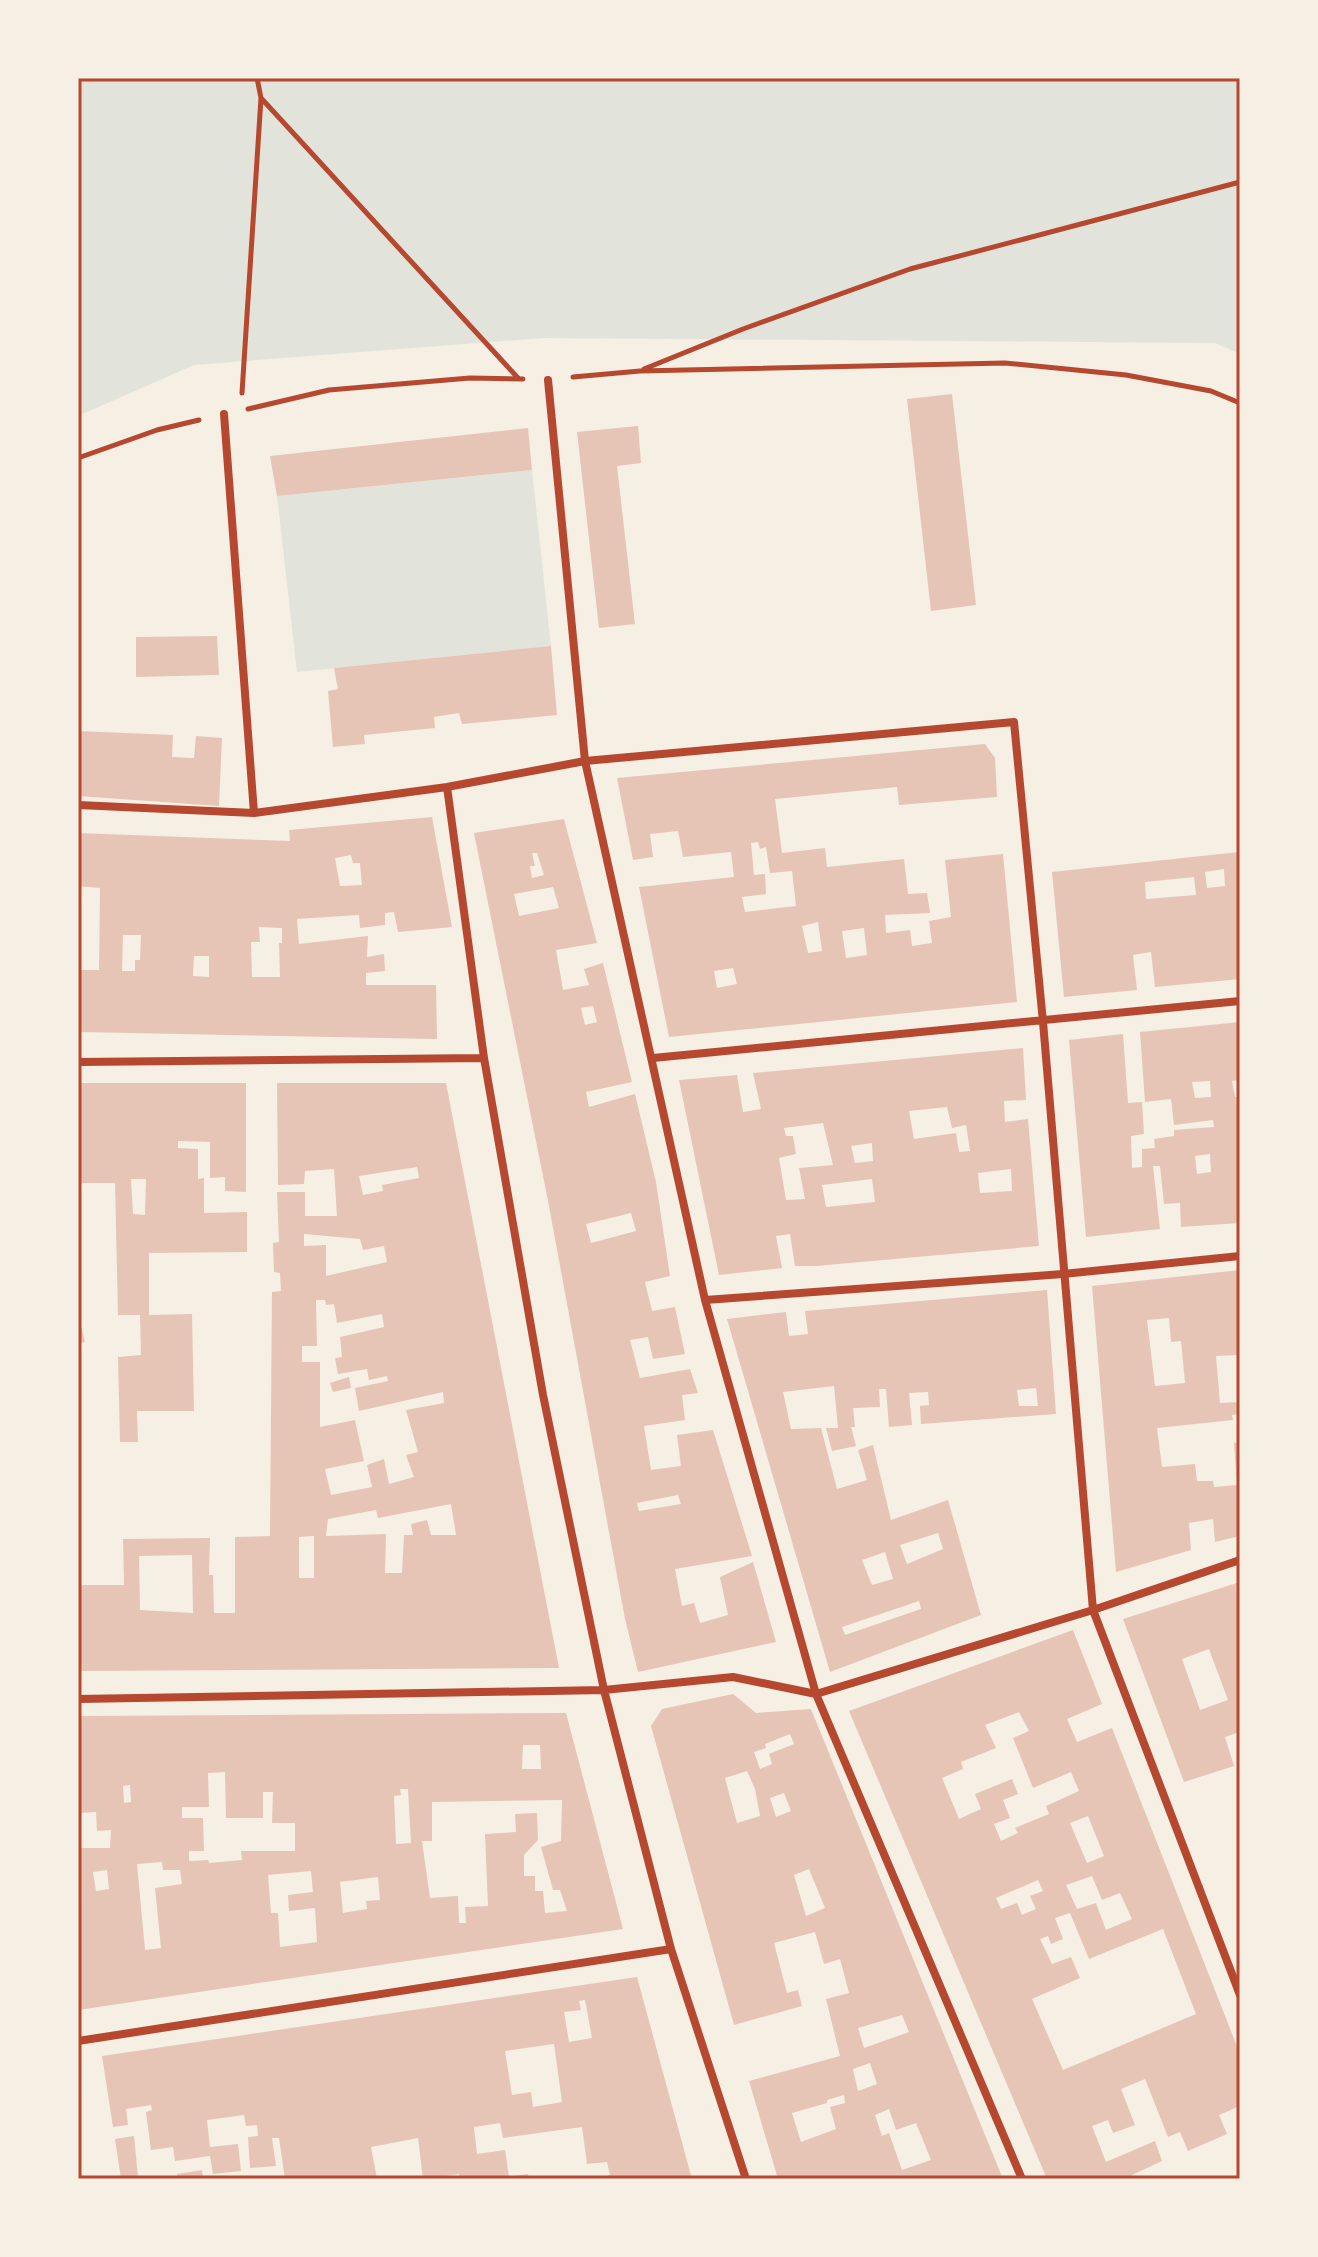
<svg xmlns="http://www.w3.org/2000/svg" width="1318" height="2257" viewBox="0 0 1318 2257" font-family="'Source Sans 3',sans-serif">
  <style>
    .green { fill: #e2e4dc }
    .building { fill: #e6c5b7; fill-rule: evenodd }
    .lines { fill: none; stroke-linecap: round; stroke-linejoin: round }
    .path { stroke: #b5482f; stroke-width: 5 }
    .minor { stroke: #b5482f; stroke-width: 8 }
    .neatline { fill: none; stroke: #b5482f; stroke-width: 3 }
  </style>
  <rect width="100%" height="100%" fill="#f6efe4"/>
  <path class="green" d="M78 78H1240V354L1215 343 544 338 194 365 78 416Z
    M532 470 551 646 297 672 277 496Z"/>
  <path class="building" d="M952 394 976 605 931 611 907 399Z
    M638 426 641 463 617 466 635 624 599 628 577 432Z
    M528 428 532 470 277 496 270 456Z
    M217 636 219 675 136 677V637Z
    M551 646 557 715 462 724 459 713 434 717 435 728 364 735 365 744 333 747 328 691 338 689 334 668Z
    M78 731 173 735 172 757 194 758 196 736 222 738 219 806 78 796Z
    M985 744 995 758 997 797 899 805 897 787 775 799 782 853 825 848 827 867 904 859 908 894 927 893 930 913 885 915 886 933 910 930 912 946 932 943 929 921 951 917 945 860 1003 854 1017 1002 669 1037 639 887 734 877 731 852 683 857 678 831 650 834 653 857 633 860 617 778ZM758 842 760 849 766 847 770 873 792 871 796 906 745 912 742 897 766 894 765 874 754 875 751 843ZM818 922 822 951 808 953 802 926ZM864 928 867 955 846 958 842 931ZM733 968 737 984 717 988 714 971Z
    M432 817 452 927 398 932 394 912 385 913V925L360 928 359 915 297 919 299 944 368 936 367 957 384 954 385 971 366 973V985H436L437 1039 78 1032V970H99L100 888 78 886V833L290 841 289 830ZM351 855 353 863H360L362 885 340 886 335 858ZM259 927 282 928V943H279L280 977H252L251 942H260ZM123 935H141L140 960H135V971H122ZM194 956H209V977L193 976Z
    M564 819 597 943 556 950 563 990 589 985 584 969 603 963 632 1082 586 1092 589 1107 635 1094 656 1182 670 1276 645 1282 652 1311 675 1307 685 1354 653 1359 648 1337 630 1340 640 1378 690 1369 698 1393 682 1395 685 1420 644 1426 651 1470 681 1466 677 1435 713 1430 752 1556 675 1569 682 1606 694 1603 700 1623 728 1615 720 1577 753 1562 776 1642 638 1672 625 1619 549 1206 474 833ZM532 853H537L544 875 532 878 530 866H535ZM553 887 559 908 519 916 514 894ZM593 1006 597 1022 585 1025 581 1008ZM631 1213 636 1231 591 1243 586 1224ZM678 1495 681 1504 639 1511 637 1503Z
    M1239 852 1240 979 1155 987 1151 952 1133 955 1137 990 1064 997 1052 872ZM1224 869 1225 886 1207 888 1205 872ZM1194 877 1196 895 1146 899 1145 882Z
    M1240 1022V1080L1232 1081 1235 1097H1240V1223L1181 1227 1180 1203 1164 1204 1160 1166H1153L1160 1229 1086 1237 1069 1040 1123 1034 1128 1103 1142 1102 1144 1134 1131 1136 1132 1168 1142 1167V1149L1155 1148 1154 1139 1174 1136V1130L1214 1127 1213 1120 1174 1125 1171 1099 1145 1102 1140 1032ZM1210 1081 1211 1097 1195 1098 1192 1082ZM1210 1154 1211 1172 1197 1174 1195 1156Z
    M1023 1048 1026 1100 1004 1101 1005 1122 1028 1119 1039 1246 816 1266H795L790 1234 776 1236 782 1268 719 1275 679 1080 737 1075 743 1112 761 1109 753 1073ZM947 1107 952 1128 966 1125 970 1151 959 1152 956 1133 914 1139 909 1111ZM823 1123 833 1165 799 1168 805 1199 786 1200 779 1158 796 1154 793 1136H786L784 1128ZM872 1143 873 1161 855 1163 851 1146ZM1011 1169 1012 1191 980 1193 978 1173ZM872 1179 875 1202 826 1207 822 1185Z
    M78 1083H246V1192L225 1191V1177L210 1178V1142L178 1141V1148L198 1149V1179L204 1178V1213L247 1212V1252L149 1253V1315L192 1314 194 1411H137L138 1442H120L118 1357 141 1355 140 1315H118L115 1183H78ZM131 1179H146L145 1215 133 1214Z
    M277 1083H446L559 1668 78 1671V1585H124L123 1539 210 1538 209 1575H213L214 1613H235V1537L270 1536 272 1292 281 1291 280 1273 274 1272 273 1243 279 1242 277 1192H305V1216H337L334 1169 305 1171 304 1184 278 1185ZM417 1167 419 1178 382 1185 383 1191 363 1195 359 1176ZM304 1234 360 1239 363 1250 384 1246 387 1262 326 1276V1245L304 1246ZM316 1300H325L326 1305 334 1304 337 1323 382 1314 384 1327 340 1337 342 1357 335 1358 338 1374 367 1369 369 1380 387 1376 388 1381 355 1388 359 1411 443 1392 444 1403 406 1410 418 1452 406 1455 414 1477 389 1484 384 1459 367 1465 372 1487 331 1495 325 1469 364 1461 355 1420 320 1427V1362H302V1346H317ZM451 1504 456 1535H431L427 1520 411 1524 413 1535H404L402 1573H385L386 1534 326 1536 328 1519 376 1510 378 1518ZM314 1536V1578H299V1537ZM192 1555 193 1613 140 1610 139 1556Z
    M1240 1270V1369H1238L1237 1355 1216 1356 1220 1403 1240 1402V1414L1232 1415 1233 1420 1157 1428 1162 1467 1195 1464 1197 1481H1213L1214 1487 1237 1485 1234 1443 1240 1442V1536L1215 1542 1213 1519 1189 1523 1191 1550 1116 1572 1092 1286ZM1169 1318 1171 1342 1181 1341 1185 1383 1155 1386 1147 1320Z
    M1047 1290 1056 1414 921 1424 920 1406 929 1405 928 1392 909 1393 912 1425 889 1427 886 1389H879L880 1407 853 1408 855 1427H851L856 1446 832 1451 826 1428H838L834 1386 783 1392 791 1429 821 1428 837 1489 867 1480 858 1450 873 1445 891 1520 948 1500 981 1615 830 1672 727 1319 786 1312 789 1336 808 1334 805 1311ZM1036 1388 1038 1406H1019L1017 1390ZM938 1533 943 1549 907 1564 900 1545ZM885 1552 893 1579 872 1585 862 1560ZM919 1601 921 1609 845 1635 842 1627Z
    M78 1314 85 1342 78 1343Z
    M349 1377 351 1388 333 1392 330 1383Z
    M1240 1582V1732L1225 1737 1234 1766 1184 1782 1123 1619ZM1209 1649 1228 1700 1200 1710 1182 1659Z
    M1073 1630 1102 1704 1067 1719 1077 1742 1112 1728 1240 2054V2106L1219 2115 1227 2134 1188 2151 1180 2132 1168 2137 1145 2079 1121 2089 1135 2125 1113 2133 1108 2120 1092 2126 1106 2162 1155 2141 1162 2161 1132 2175 1134 2179H1047L849 1711ZM1019 1712 1029 1731 1013 1738 1033 1788 1071 1772 1079 1791 1046 1806 1049 1814 1015 1828 1018 1833 1001 1841 994 1824 1010 1818 1003 1800 1018 1794 1012 1779 975 1794 981 1809 959 1819 942 1778 963 1769 961 1762 996 1748 985 1725ZM1088 1816 1104 1856 1087 1863 1070 1823ZM1092 1876 1102 1900 1120 1893 1132 1919 1106 1930 1096 1903 1077 1909 1066 1885ZM1038 1880 1043 1891 1030 1896 1036 1909 1022 1915 1017 1903 1001 1909 996 1898ZM1070 1913 1089 1959 1163 1929 1196 2014 1063 2070 1032 1999 1080 1978 1071 1957 1052 1964 1040 1939 1048 1936 1051 1944 1063 1939 1055 1918Z
    M733 1694 756 1713 811 1709 1003 2179H778L749 2081 840 2056 826 1999 849 1993 840 1959 824 1964 815 1932 774 1943 787 1993 798 1990 802 2006 734 2025 651 1726 662 1709ZM790 1734 794 1744 769 1754 772 1764 760 1769 754 1752 766 1748 765 1744ZM747 1771 755 1789 760 1816 737 1823 725 1778ZM784 1793 791 1811 776 1817 770 1798ZM809 1869 825 1908 806 1916 794 1875ZM902 2015 909 2032 864 2048 858 2028ZM870 2063 877 2084 858 2091 853 2069ZM844 2095 845 2103 830 2107 836 2129 801 2142 792 2113 827 2103V2100ZM889 2109 896 2130 916 2123 931 2160 902 2170 889 2133 882 2136 875 2115Z
    M566 1713 623 1929 78 2010V1848H110L111 1830 97 1831 96 1812 78 1813V1716ZM523 1745H540L541 1769H522ZM225 1772 226 1818H263V1792H273L272 1823H295V1851H241L242 1860 209 1863 208 1860 189 1861V1851H204L203 1818H182V1807H209L208 1773ZM130 1785 131 1802 124 1803 123 1786ZM400 1789H408L411 1843 396 1844 394 1796 401 1795ZM562 1800 561 1841 541 1847 553 1890H560L567 1911 545 1913 543 1891H535V1876H524V1855L538 1840 537 1813 515 1814 516 1832 485 1834 488 1906 465 1907 466 1923H459L458 1896 430 1898 422 1841H432V1802ZM162 1862 163 1870H180L182 1884 155 1888 161 1948 145 1950 137 1864ZM107 1870 109 1889 96 1891 93 1872ZM311 1871 313 1892 288 1895 289 1911 315 1908 317 1942 280 1947 278 1913H271L268 1875ZM378 1877 380 1900 366 1901 367 1909 343 1913 340 1882Z
    M637 1977 692 2179H595L610 2175 607 2162 587 2164 582 2127 503 2138 500 2123 474 2127 477 2154 505 2150 509 2177 528 2174 529 2179H460L459 2174 423 2179 418 2138 371 2147 377 2179H285L279 2138H272L276 2166 250 2168 248 2137 258 2136 257 2125 246 2126 244 2115 207 2120 210 2147 238 2144 241 2171 213 2174 210 2156 175 2161 173 2147 151 2150 146 2112 152 2110 151 2105 126 2109 128 2125 113 2127 102 2056ZM585 2000 592 2038 569 2042 564 2012 581 2010 579 2001ZM554 2044 562 2102 533 2107 531 2092 512 2095 505 2051Z
    M134 2136 138 2177 121 2179 115 2139Z
    M202 2170 203 2179H178L177 2174Z"/>
  <g class="lines">
    <path class="path" d="M257 78 261 98 518 378
      M644 369 743 329 910 269 1240 182
      M573 377 640 371 1005 363 1126 375 1211 391 1240 403
      M242 393 261 98
      M248 409 329 390 470 378 523 379
      M78 458 157 430 199 420"/>
    <path class="minor" d="M548 380 585 761 705 1300 816 1694 1022 2179
      M224 414 254 813
      M447 787 484 1058 543 1395 604 1690 671 1949 746 2179
      M78 805 254 813 447 787 585 761 1014 722 1043 1022 1093 1610 1240 1995
      M653 1058 1240 1001
      M78 1062 484 1058
      M705 1300 1063 1274 1240 1256
      M78 1699 604 1690 733 1677 816 1694 1093 1610 1240 1560
      M78 2041 671 1949"/>
  </g>
  <rect width="1318" height="2257" fill="none" stroke="#f6efe4" stroke-width="160"/>
  <rect x="80" y="80" width="1158" height="2097" class="neatline"/>
</svg>
